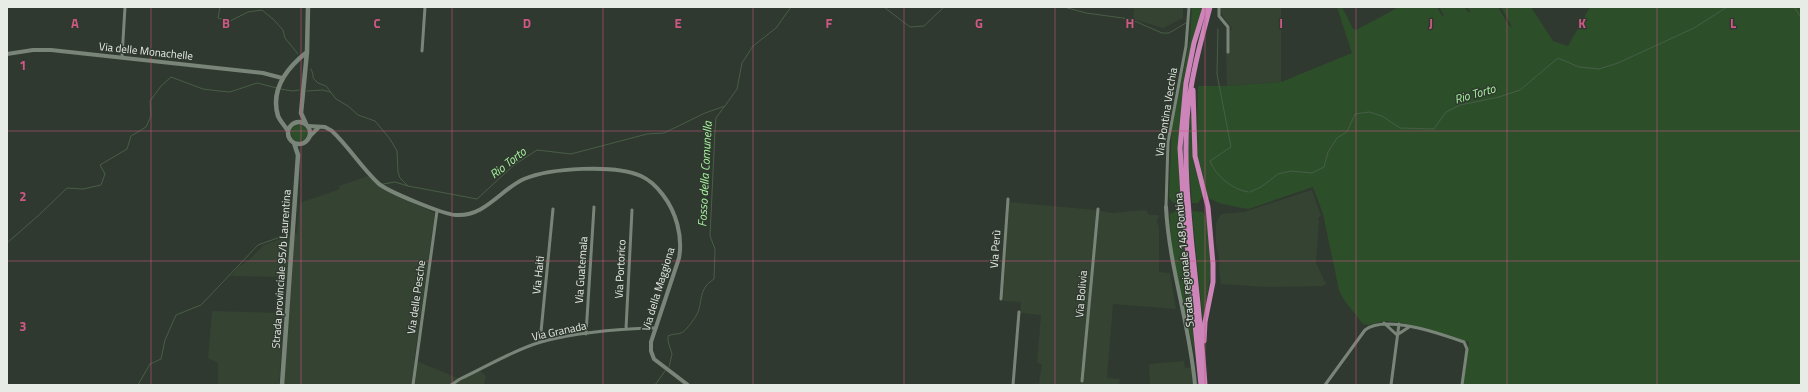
<svg xmlns="http://www.w3.org/2000/svg" width="1808" height="392" viewBox="0 0 1808 392" font-family="'Titillium Web',sans-serif">
  <style>
    .built { fill: #354333 }
    .green { fill: #2c4f29 }
    .lines { fill: none; stroke-linecap: round; stroke-linejoin: round }
    .stream { stroke: #475e46; stroke-width: 1 }
    .minor { stroke: #7a8579; stroke-width: 3 }
    .tertiary { stroke: #7a8579; stroke-width: 4 }
    .secondary { stroke: #7a8579; stroke-width: 4.5 }
    .trunk { stroke: #cc84b9; stroke-width: 5 }
    .grid { fill: none; stroke: #cd5885; stroke-width: 1; stroke-opacity: 0.55 }
    .labels { text-anchor: middle; stroke-width: 3; stroke-linejoin: round; paint-order: stroke }
    .street-label { font-size: 11px; fill: #e7ede6; stroke: #30392f }
    .water-label { font-size: 12px; font-style: italic; fill: #a7f59f; stroke: #30392f }
    .grid-label { font-size: 13px; text-anchor: middle; font-weight: bold; fill: #cd5885; stroke: #30392f; stroke-width: 3; stroke-linejoin: round; paint-order: stroke }
  </style>
  <rect width="100%" height="100%" fill="#30392f"/>
  <path class="built" d="M1109 7H1183V18L1163 28 1133 19 1134 9Z
    M1220 7H1281V82L1227 86 1226 52H1230V31L1232 28 1222 15Z
    M368 176 383 189 435 213 414 360 460 379 479 370 486 376 484 385H284L291 277 231 276 238 267 248 261 264 245 297 233 300 203 340 189 339 186Z
    M1312 190 1321 216 1318 218 1319 221 1316 263 1326 284 1322 286 1267 287 1221 284 1219 268 1220 263 1216 244V223L1221 214 1244 212Z
    M1009 202 1096 210 1112 213 1146 210 1149 215H1159L1157 221 1159 228V272L1170 273 1176 309 1113 304 1107 378 1120 379 1119 385H1035V383L1039 384 1042 364 1037 363 1041 315 1020 313 1021 302 1003 301Z
    M212 311 284 313 279 385H218V363L208 358Z
    M1184 361 1185 368 1192 367 1193 385H1150L1149 364Z"/>
  <path class="green" d="M1192 7H1204L1192 48 1179 164 1181 203C1175 204 1171 203 1169 197L1172 126 1190 39Z
    M1337 7H1342L1353 29 1356 30 1399 7H1437L1442 16 1444 15 1439 7H1464L1467 11 1471 13 1468 7H1498L1509 26 1512 27 1501 7H1531L1553 41 1568 46 1590 7H1801V385H1463L1469 342 1403 323 1387 321 1368 325 1363 324 1344 300 1339 290 1323 214 1313 187 1248 209 1222 204 1208 198 1197 153 1198 86H1227L1281 82 1352 53Z
    M1190 116H1193L1194 164 1203 196 1198 203H1192L1188 153Z
    M291 133a8 8 0 1 1 16 0a8 8 0 1 1-16 0Z
    M1182 210 1195 356 1174 265 1170 224V214L1176 211Z
    M1192 211 1203 212 1207 221 1211 271 1203 322Z"/>
  <g class="lines">
    <path class="stream" d="M220 7 218 18 230 21 248 12 262 10 274 20 283 30 285 38 298 54
      M884 7 910 27 924 26 944 7
      M1064 7 1086 13 1130 19 1162 33H1169L1186 23
      M1794 7 1801 17
      M1218 29 1217 74 1231 147 1210 161C1216 176 1231 189 1248 192
      M311 69 313 74V78L318 83 326 86 336 99 348 106 358 115 375 121 390 139 397 151 398 172 400 178 408 186 477 199 514 165 537 150 571 154 647 134 664 133 705 113 725 106 737 89 742 63 753 46 776 28 791 7
      M280 89 293 91 299 90
      M307 91 323 90 330 92
      M383 184 395 182 408 186
      M1250 192 1261 187 1278 174 1291 171 1312 173 1324 167 1328 152 1337 138 1347 132 1355 114 1369 112 1382 116 1400 128 1434 129 1446 112 1460 105 1499 97 1520 90 1558 58 1579 67 1599 69 1618 63 1694 28 1727 7
      M7 243 39 215 67 188 83 189 101 185 105 174 100 165 127 149 131 136 146 127 151 116 150 101 161 86 171 77 203 89 219 91 230 92 257 83 277 88
      M669 367 672 354 668 341V336C673 333 679 335 683 332 688 328 696 317 698 312 703 297 699 289 714 279L715 249 710 236 715 130 716 118 724 107
      M138 385 150 364 161 359 165 340 176 315 201 305 258 245 286 235
      M655 385 665 371"/>
    <path class="minor" d="M1219 7V16L1228 27V52
      M422 51 425 7
      M122 57 125 7
      M1166 207 1168 142 1186 46 1189 7
      M1001 299 1008 199
      M1384 323 1397 335 1409 327
      M626 329 632 210
      M586 334 594 207
      M540 342 553 209
      M1082 381 1098 209
      M413 385 437 211
      M451 385 460 379C486 367 513 350 541 342 577 332 617 329 655 328
      M1013 385 1019 312
      M1325 385 1365 330C1385 314 1441 334 1464 342L1467 349 1462 385
      M1391 385 1399 324"/>
    <path class="tertiary" d="M7 54 33 50H51L263 73 282 78
      M308 126 325 127 332 131C349 147 361 167 378 183 386 191 445 215 456 215 485 217 501 189 524 179 550 168 615 164 641 176 650 180 657 187 663 195 676 212 683 236 679 258L651 342V351L654 359 688 385
      M310 136 319 127
      M1166 207C1169 267 1190 325 1195 385"/>
    <path class="secondary" d="M288 133a11 11 0 1 1 22 0a11 11 0 1 1-22 0Z
      M306 124 301 113 307 52 308 7
      M288 131C285 126 280 121 278 116 270 89 288 67 307 52
      M282 385 298 155 294 143"/>
    <path class="trunk" d="M1193 90 1195 156 1208 207 1213 264V282L1205 322 1204 341
      M1201 385 1184 213 1180 148 1186 83 1194 43 1205 7
      M1205 385C1202 339 1197 293 1192 246 1188 204 1184 162 1187 119 1190 81 1200 44 1210 7"/>
  </g>
  <path class="grid" d="M151 7V385M301 7V385M452 7V385M603 7V385M753 7V385M904 7V385M1055 7V385M1205 7V385M1356 7V385M1507 7V385M1657 7V385M7 131H1801M7 261H1801"/>
  <g class="labels">
    <g class="street-label">
      <text transform="translate(146 51) rotate(6)" y="4">Via delle Monachelle</text>
      <text transform="translate(1166 112) rotate(-81)" y="4">Via Pontina Vecchia</text>
      <text transform="translate(995 249) rotate(-86)" y="4">Via Perù</text>
      <text transform="translate(1184 260) rotate(-95)" y="4">Strada regionale 148 Pontina</text>
      <text transform="translate(281 269) rotate(-86)" y="4">Strada provinciale 95/b Laurentina</text>
      <text transform="translate(620 269) rotate(-87)" y="4">Via Portorico</text>
      <text transform="translate(581 270) rotate(-86)" y="4">Via Guatemala</text>
      <text transform="translate(538 275) rotate(-84)" y="4">Via Haiti</text>
      <text transform="translate(658 289) rotate(-73)" y="4">Via della Maggiona</text>
      <text transform="translate(1081 294) rotate(-85)" y="4">Via Bolivia</text>
      <text transform="translate(416 297) rotate(-82)" y="4">Via delle Pesche</text>
      <text transform="translate(559 331) rotate(-12)" y="4">Via Granada</text>
    </g>
    <g class="water-label">
      <text transform="translate(1475 94) rotate(-16)" y="4">Rio Torto</text>
      <text transform="translate(508 163) rotate(-38)" y="4">Rio Torto</text>
      <text transform="translate(705 174) rotate(-87)" y="4">Fosso della Comunella</text>
    </g>
  </g>
  <g class="grid-label">
    <text x="75" y="28">A</text>
    <text x="226" y="28">B</text>
    <text x="377" y="28">C</text>
    <text x="527" y="28">D</text>
    <text x="678" y="28">E</text>
    <text x="829" y="28">F</text>
    <text x="979" y="28">G</text>
    <text x="1130" y="28">H</text>
    <text x="1281" y="28">I</text>
    <text x="1431" y="28">J</text>
    <text x="1582" y="28">K</text>
    <text x="1733" y="28">L</text>
    <text x="23" y="70">1</text>
    <text x="23" y="201">2</text>
    <text x="23" y="331">3</text>
  </g>
  <rect width="1808" height="392" fill="none" stroke="#e7ede6" stroke-width="16"/>
</svg>
